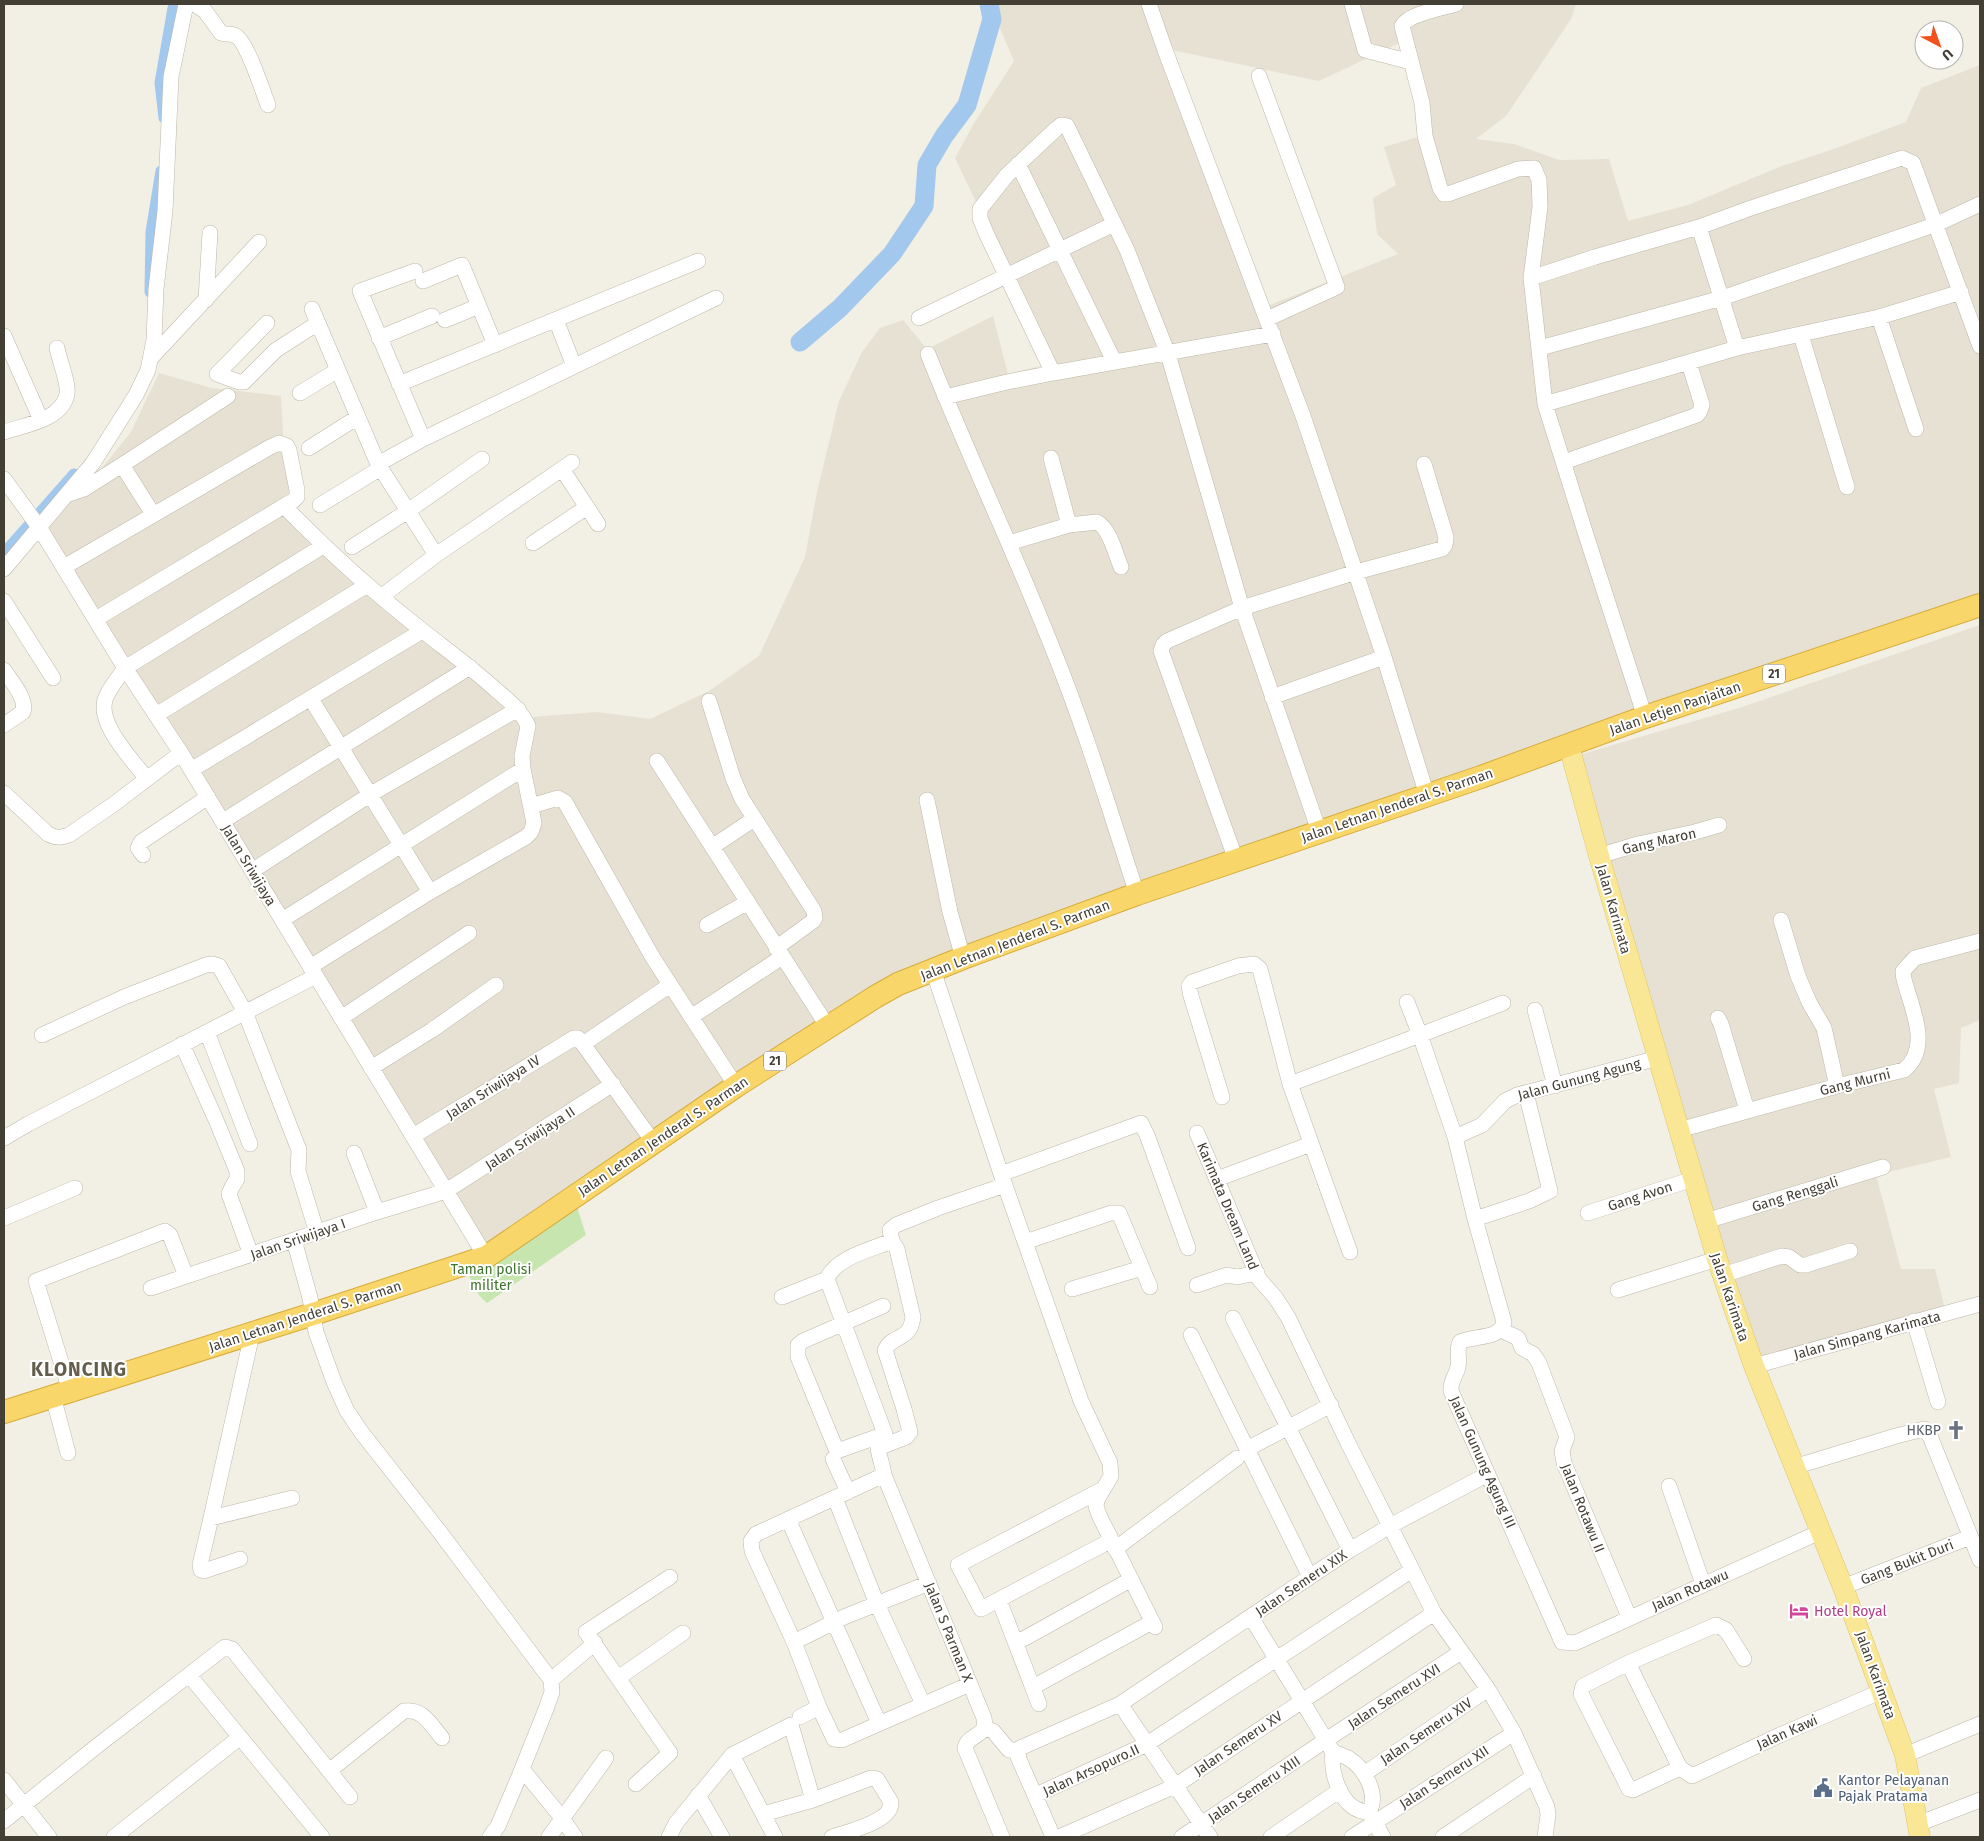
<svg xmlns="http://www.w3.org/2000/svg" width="1984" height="1841" viewBox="0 0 1984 1841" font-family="'Fira Sans',sans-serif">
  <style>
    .residential { fill: #e6e1d3; fill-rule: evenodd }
    .green { fill: #c7e5af }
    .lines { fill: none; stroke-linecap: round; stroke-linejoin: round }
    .canal { stroke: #a3c8ed; stroke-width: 11 }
    .river { stroke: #a3c8ed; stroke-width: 19 }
    .minor-casing { stroke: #bdb7a8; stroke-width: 16 }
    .major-casing { stroke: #dfc666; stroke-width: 21 }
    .highway-casing { stroke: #d7ac3a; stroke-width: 24 }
    .minor { stroke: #fff; stroke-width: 15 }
    .major { stroke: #fae795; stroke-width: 20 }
    .highway { stroke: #f8d669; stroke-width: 22 }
    .labels { text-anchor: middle; stroke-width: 4; stroke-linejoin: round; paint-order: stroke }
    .shield { fill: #fff; stroke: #7c7972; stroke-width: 1 }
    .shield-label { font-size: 12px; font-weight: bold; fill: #443f35 }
    .street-label { font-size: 14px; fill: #443f35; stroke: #fff }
    .park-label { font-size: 14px; fill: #3f732b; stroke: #fff }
    .worship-label { font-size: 14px; fill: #5b616d; stroke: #fff; text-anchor: end }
    .hotel-label { font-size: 14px; fill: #b23c85; stroke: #fff; text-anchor: start }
    .service-label { font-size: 14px; fill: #4e5e75; stroke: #fff; text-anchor: start }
    .district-label { font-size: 19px; font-weight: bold; letter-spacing: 1px; fill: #665e4c; stroke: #fff }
  </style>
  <rect width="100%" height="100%" fill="#f2efe5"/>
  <path class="residential" d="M995 4H1576L1571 19 1506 116 1476 139 1514 144 1559 160 1609 159 1628 221 1688 205 1782 166 1831 150 1906 122 1921 88 1980 65V608L888 986 487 1257 39 525 85 489 131 432 159 373 212 388 281 396 283 435 300 493 285 503 324 542 531 717 597 712 650 719 709 691 759 656 805 557 817 492 839 401 862 352 880 328 903 320 927 349 993 316 1008 374 1053 363 955 158 973 125 1014 61 999 26ZM1408 39 1428 134 1384 147 1396 185 1373 198 1377 234 1398 254 1265 307 1167 49 1319 81Z
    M1980 625V1020L1961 1028 1959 1083 1934 1089 1951 1157 1876 1175 1901 1269H1935L1945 1309 1755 1360 1572 757 1739 708Z"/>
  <path class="green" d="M574 1198 586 1235 487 1303C475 1294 470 1278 465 1264Z"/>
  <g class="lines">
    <path class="canal" d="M164 118 160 83 173 8 176 4
      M150 292 151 232 161 171
      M4 553 74 474"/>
    <path class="river" d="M800 342 840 308 892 254 924 206 927 165 944 136 967 105 992 19 989 4"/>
    <g class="minor-casing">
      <path id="minor" d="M194 4 205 11 221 33C226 35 231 33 236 36 247 42 263 92 268 105
        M1149 4 1165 50 1303 416 1384 657 1427 795
        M1352 4 1365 50 1411 62
        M1456 4C1443 8 1408 14 1402 26L1422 103 1425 136 1440 188 1444 194H1448L1518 169 1534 168 1539 180 1540 207 1531 278 1545 404 1587 538 1645 717
        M1259 76 1337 287 1267 319
        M1018 164 1114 361
        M1699 227 1751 208 1902 158 1913 163 1980 346
        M1531 278 1595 257 1699 227 1737 348
        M423 281 462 265 495 345
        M206 300 210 233
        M312 309 378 464 436 555
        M1879 317 1916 429
        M919 318 1114 224
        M445 320 479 306
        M556 320 574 366
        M267 323 217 374 239 382H244L276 350 318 323
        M1273 334 1053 373 986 233 980 218V209L1007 175 1056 129 1061 125 1067 126 1127 250 1168 354 1242 608 1319 831
        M1801 335 1847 487
        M4 336 41 420
        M379 338 432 316
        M1540 348 1722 298 1937 224 1980 204
        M928 354C967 453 1013 548 1052 647 1085 728 1110 811 1137 894
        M150 359 259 242
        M399 384 698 261
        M300 393 338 370
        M945 397 1007 382 1053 373
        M1545 404 1737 348 1879 317 1961 292
        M4 432C25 425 62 420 67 394 69 384 59 359 57 348
        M423 439 716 298
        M309 448 358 417
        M1051 458 1069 525
        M1564 462 1697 415 1700 411 1702 405 1689 363
        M378 464 423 439 360 291 415 271
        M562 469 598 524
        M4 479 39 527 125 668 181 753 486 1257
        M69 494 84 489 122 465
        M320 505 381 468
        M284 506C328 551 374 593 423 631 447 650 472 668 495 689 508 700 521 710 528 726L522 756 523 769 534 823 531 832 526 837 430 892 310 967
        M153 514 122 465 228 396
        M533 543 587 507
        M1009 543 1069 525 1097 522C1110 529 1115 553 1121 567
        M352 547 408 511 482 459
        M64 567 270 447 279 443 287 446 289 450 297 490V497L294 500 96 619
        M4 569 93 463 136 395 148 370 154 340 156 289 165 211 171 77 186 4
        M382 596 436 555 572 462
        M4 601 53 678
        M4 670C11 681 27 698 23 712L4 725
        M1272 697 1384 657
        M311 699 430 892
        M709 701 733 778 742 799 814 911 815 918 813 921 776 948
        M156 715 367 585
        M657 761 828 1027
        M191 770 422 631
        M146 778C132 759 95 722 106 697 110 687 119 677 125 668L323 546
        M4 793 48 834C56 838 60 838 69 835L114 804 181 753
        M927 800 950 912 963 958
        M531 806 558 798 565 802 653 958 736 1086
        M223 821 470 667
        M712 847 754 819
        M143 855 138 848 141 842 208 797
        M1599 856 1638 844 1695 832 1719 825
        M1236 860 1161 651 1163 645 1167 641 1242 608 1356 572 1442 549 1445 545 1446 537 1424 464
        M252 871 371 794 518 709
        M282 920 523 769
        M1781 920 1798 976 1809 1002 1824 1028 1837 1086
        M707 925 748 902
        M933 970 1001 1174 1081 1401 1110 1463 1111 1476 1097 1500 1096 1506 1099 1515 1155 1627
        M1407 1002 1420 1035 1503 1003
        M1535 1010 1555 1086
        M691 1017 782 957
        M341 1018 469 933
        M1718 1018 1721 1024 1747 1110
        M207 1032 250 1144
        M42 1035 124 997 206 965 212 964 219 966 245 1012 299 1150 298 1171 317 1233
        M182 1044 216 1120 237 1171V1179L232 1187 229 1194 251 1255
        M583 1044 670 985
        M371 1068 432 1030 496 985
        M1222 1097 1191 996 1189 986 1192 982 1238 966 1254 964 1260 969 1290 1084
        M1679 1130 1837 1086 1904 1070C1928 1051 1916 1018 1908 993 1906 986 1903 979 1903 971L1915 958 1980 941
        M1197 1133 1259 1279 1275 1297 1288 1317 1348 1443 1434 1613 1488 1689 1514 1733 1547 1807 1548 1815 1545 1837
        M413 1136 574 1038H578L583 1044 654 1143
        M1455 1137 1482 1125 1505 1101 1517 1095 1658 1058
        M4 1138 28 1124 316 976
        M354 1153 377 1212
        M1001 1174 1141 1123 1147 1135 1188 1248
        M1217 1179 1311 1144
        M1588 1213 1693 1179
        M4 1218 75 1188
        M1475 1219 1529 1201 1550 1191 1526 1093
        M1706 1221 1883 1167
        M294 1240 310 1298 316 1332 334 1382 347 1411 362 1433 439 1531 551 1680 552 1692 546 1709 518 1779 498 1826 490 1837
        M1025 1242 1111 1213H1119L1150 1287
        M1350 1252 1290 1084 1420 1035 1455 1137 1475 1219 1504 1322C1501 1340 1473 1335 1460 1342 1456 1350 1460 1359 1458 1367 1456 1376 1450 1381 1451 1391L1562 1642 1575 1643 1822 1531
        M1723 1275 1782 1256 1789 1257 1800 1265H1806L1850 1251
        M1197 1285 1227 1275 1237 1277 1257 1273
        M151 1288 377 1212 446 1191 613 1084
        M1072 1289 1142 1268
        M1618 1290 1717 1259
        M782 1297 827 1279
        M883 1306 803 1341 798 1345V1357L836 1449 840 1450 885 1434 827 1279C835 1258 872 1249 892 1241
        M1233 1318 1350 1550
        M1914 1321 1938 1402
        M1501 1330 1518 1338 1522 1348 1533 1354 1539 1363 1567 1437 1562 1451 1564 1463 1629 1617
        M252 1334 211 1518 292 1498
        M1191 1335 1310 1577
        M1754 1366 1980 1304
        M70 1391 36 1281 165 1231 170 1235 186 1276
        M53 1396 68 1453
        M1247 1449 1331 1405
        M833 1459 848 1492
        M1794 1467 1896 1436 1924 1429 1930 1436 1980 1560
        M884 1475 756 1534 751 1541 752 1551 794 1642 819 1707 834 1739 842 1740 970 1684
        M1669 1486 1703 1584
        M1103 1489 958 1565 981 1609 1110 1541
        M835 1498 877 1604 923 1704
        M211 1518 200 1565 201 1570 204 1571 240 1559
        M788 1519 879 1723
        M1115 1549 1237 1458
        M1843 1587 1970 1537
        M999 1600 1039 1704
        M1434 1613 1175 1786 1059 1837H1054L1051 1832 1018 1757 1020 1748 1120 1704 1350 1550 1390 1526 1488 1474
        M1251 1617 1333 1752
        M794 1642 844 1617 929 1583
        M1016 1643 1130 1580
        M1628 1663 1680 1768 1692 1776 1780 1735 1882 1691
        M189 1675 322 1837
        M618 1678 683 1633
        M551 1680 595 1643
        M1033 1687 1152 1622
        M1120 1704 1210 1837
        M800 1717 819 1707
        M984 1728 993 1731 1009 1750H1018
        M1333 1752C1338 1754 1344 1756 1348 1758 1365 1768 1379 1794 1369 1812 1342 1812 1330 1775 1333 1752Z
        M732 1755 775 1837
        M1905 1755 1980 1724
        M1680 1768 1633 1790 1629 1789 1581 1694 1583 1686 1628 1663 1716 1625 1726 1630 1744 1659
        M522 1769 562 1818 575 1837
        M329 1771 404 1711C423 1708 431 1725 442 1738
        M1364 1774 1488 1689
        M4 1780 49 1837
        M636 1784 670 1753 586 1632 670 1577
        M698 1795 722 1837
        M1036 1795 1147 1744 1412 1570
        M763 1814 813 1800 871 1778 877 1779 891 1802C893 1822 846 1832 832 1837
        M1370 1814 1383 1837
        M4 1821 97 1746 225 1647 232 1649 350 1797
        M1918 1824 1980 1800
        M114 1837 239 1738
        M549 1837 606 1758
        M669 1837 676 1823 732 1755 791 1725 813 1800
        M1002 1837 965 1748C968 1733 988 1738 984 1718L884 1475C883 1465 879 1457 878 1448L906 1437 910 1432 904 1409 885 1350C892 1334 910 1342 913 1317L897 1249 892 1241 890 1230 896 1225 938 1208 1005 1185
        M1182 1837 1326 1740 1461 1652
        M1271 1837 1340 1790
        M1352 1837 1514 1733
        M1443 1837 1534 1776"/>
    </g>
    <g class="major-casing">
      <path id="major" d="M1569 746 1599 856 1717 1259 1754 1366 1843 1587 1905 1755 1920 1837"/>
    </g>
    <g class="highway-casing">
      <path id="highway" d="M4 1412 313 1314 486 1257 736 1086 875 997 898 984 963 958 1137 894 1481 777 1645 717 1980 605"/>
    </g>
    <use href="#minor" class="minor"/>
    <use href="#major" class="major"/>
    <use href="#highway" class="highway"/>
  </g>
  <defs>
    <g id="church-bare" transform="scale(1.5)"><path d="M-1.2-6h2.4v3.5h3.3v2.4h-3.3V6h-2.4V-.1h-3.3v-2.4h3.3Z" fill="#6b7280" stroke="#fff" stroke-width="2.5" paint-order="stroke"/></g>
    <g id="hotel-bare" transform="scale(1.5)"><path d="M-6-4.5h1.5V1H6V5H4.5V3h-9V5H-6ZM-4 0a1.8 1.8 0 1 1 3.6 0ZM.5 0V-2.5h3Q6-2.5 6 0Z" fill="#d1479c" stroke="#fff" stroke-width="2.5" paint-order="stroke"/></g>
    <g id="civic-bare" transform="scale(1.5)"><path d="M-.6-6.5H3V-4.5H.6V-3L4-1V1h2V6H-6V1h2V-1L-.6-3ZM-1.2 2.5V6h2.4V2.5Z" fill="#5c6f8a" stroke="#fff" stroke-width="2.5" paint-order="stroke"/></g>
  </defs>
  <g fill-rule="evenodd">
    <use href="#church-bare" x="1956" y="1430"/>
    <use href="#hotel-bare" x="1799" y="1611"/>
    <use href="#civic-bare" x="1823" y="1788"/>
  </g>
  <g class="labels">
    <g class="shield">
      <rect x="1763" y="664.5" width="22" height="19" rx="4"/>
      <rect x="764" y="1051.5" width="22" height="19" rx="4"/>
    </g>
    <g class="shield-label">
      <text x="1774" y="678">21</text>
      <text x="775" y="1065">21</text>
    </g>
    <g class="street-label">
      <text transform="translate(1675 708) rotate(-19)" y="5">Jalan Letjen Panjaitan</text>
      <text transform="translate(1397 805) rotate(-19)" y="5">Jalan Letnan Jenderal S. Parman</text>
      <text transform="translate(1659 841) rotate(-13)" y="5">Gang Maron</text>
      <text transform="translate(249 865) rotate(59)" y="5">Jalan Sriwijaya</text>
      <text transform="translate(1614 909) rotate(74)" y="5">Jalan Karimata</text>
      <text transform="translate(1015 940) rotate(-21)" y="5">Jalan Letnan Jenderal S. Parman</text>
      <text transform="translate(1579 1079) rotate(-15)" y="5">Jalan Gunung Agung</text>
      <text transform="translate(1855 1082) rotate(-14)" y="5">Gang Murni</text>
      <text transform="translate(493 1087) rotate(-32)" y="5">Jalan Sriwijaya IV</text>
      <text transform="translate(663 1136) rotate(-34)" y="5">Jalan Letnan Jenderal S. Parman</text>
      <text transform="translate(530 1138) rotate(-33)" y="5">Jalan Sriwijaya II</text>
      <text transform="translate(1795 1194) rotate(-17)" y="5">Gang Renggali</text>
      <text transform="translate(1640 1196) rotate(-18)" y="5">Gang Avon</text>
      <text transform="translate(1228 1206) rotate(67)" y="5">Karimata Dream Land</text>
      <text transform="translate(298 1239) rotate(-19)" y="5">Jalan Sriwijaya I</text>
      <text transform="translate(1730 1297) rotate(71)" y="5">Jalan Karimata</text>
      <text transform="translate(305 1316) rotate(-18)" y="5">Jalan Letnan Jenderal S. Parman</text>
      <text transform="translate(1867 1335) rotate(-15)" y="5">Jalan Simpang Karimata</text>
      <text transform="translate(1483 1462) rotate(66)" y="5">Jalan Gunung Agung III</text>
      <text transform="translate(1583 1508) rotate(68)" y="5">Jalan Rotawu II</text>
      <text transform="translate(1907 1562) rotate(-22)" y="5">Gang Bukit Duri</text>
      <text transform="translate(1301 1583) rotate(-34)" y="5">Jalan Semeru XIX</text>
      <text transform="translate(1690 1590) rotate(-24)" y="5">Jalan Rotawu</text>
      <text transform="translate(949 1632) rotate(68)" y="5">Jalan S Parman X</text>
      <text transform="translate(1876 1675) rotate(70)" y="5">Jalan Karimata</text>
      <text transform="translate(1394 1696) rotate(-33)" y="5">Jalan Semeru XVI</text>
      <text transform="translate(1426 1731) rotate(-34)" y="5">Jalan Semeru XIV</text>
      <text transform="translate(1787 1732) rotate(-24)" y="5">Jalan Kawi</text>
      <text transform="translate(1238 1743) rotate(-34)" y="5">Jalan Semeru XV</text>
      <text transform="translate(1091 1770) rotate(-25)" y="5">Jalan Arsopuro.II</text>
      <text transform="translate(1444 1777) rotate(-33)" y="5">Jalan Semeru XII</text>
      <text transform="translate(1254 1789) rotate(-34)" y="5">Jalan Semeru XIII</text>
    </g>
    <g class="park-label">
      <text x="491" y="1274">Taman polisi<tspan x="491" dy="16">militer</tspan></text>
    </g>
    <g class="worship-label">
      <text x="1941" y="1435">HKBP</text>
    </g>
    <g class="hotel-label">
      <text x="1814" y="1616">Hotel Royal</text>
    </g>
    <g class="service-label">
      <text x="1838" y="1785">Kantor Pelayanan<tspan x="1838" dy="16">Pajak Pratama</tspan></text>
    </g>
    <g class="district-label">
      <text x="79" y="1376">KLONCING</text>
    </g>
  </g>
  <rect width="1984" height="1841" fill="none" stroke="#443f35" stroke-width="10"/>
  <g transform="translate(1939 45) rotate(139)"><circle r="24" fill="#ffffff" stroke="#b4b2ae"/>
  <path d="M0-4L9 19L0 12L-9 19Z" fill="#f2501c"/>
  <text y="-8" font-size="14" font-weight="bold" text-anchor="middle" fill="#443f35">U</text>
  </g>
</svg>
